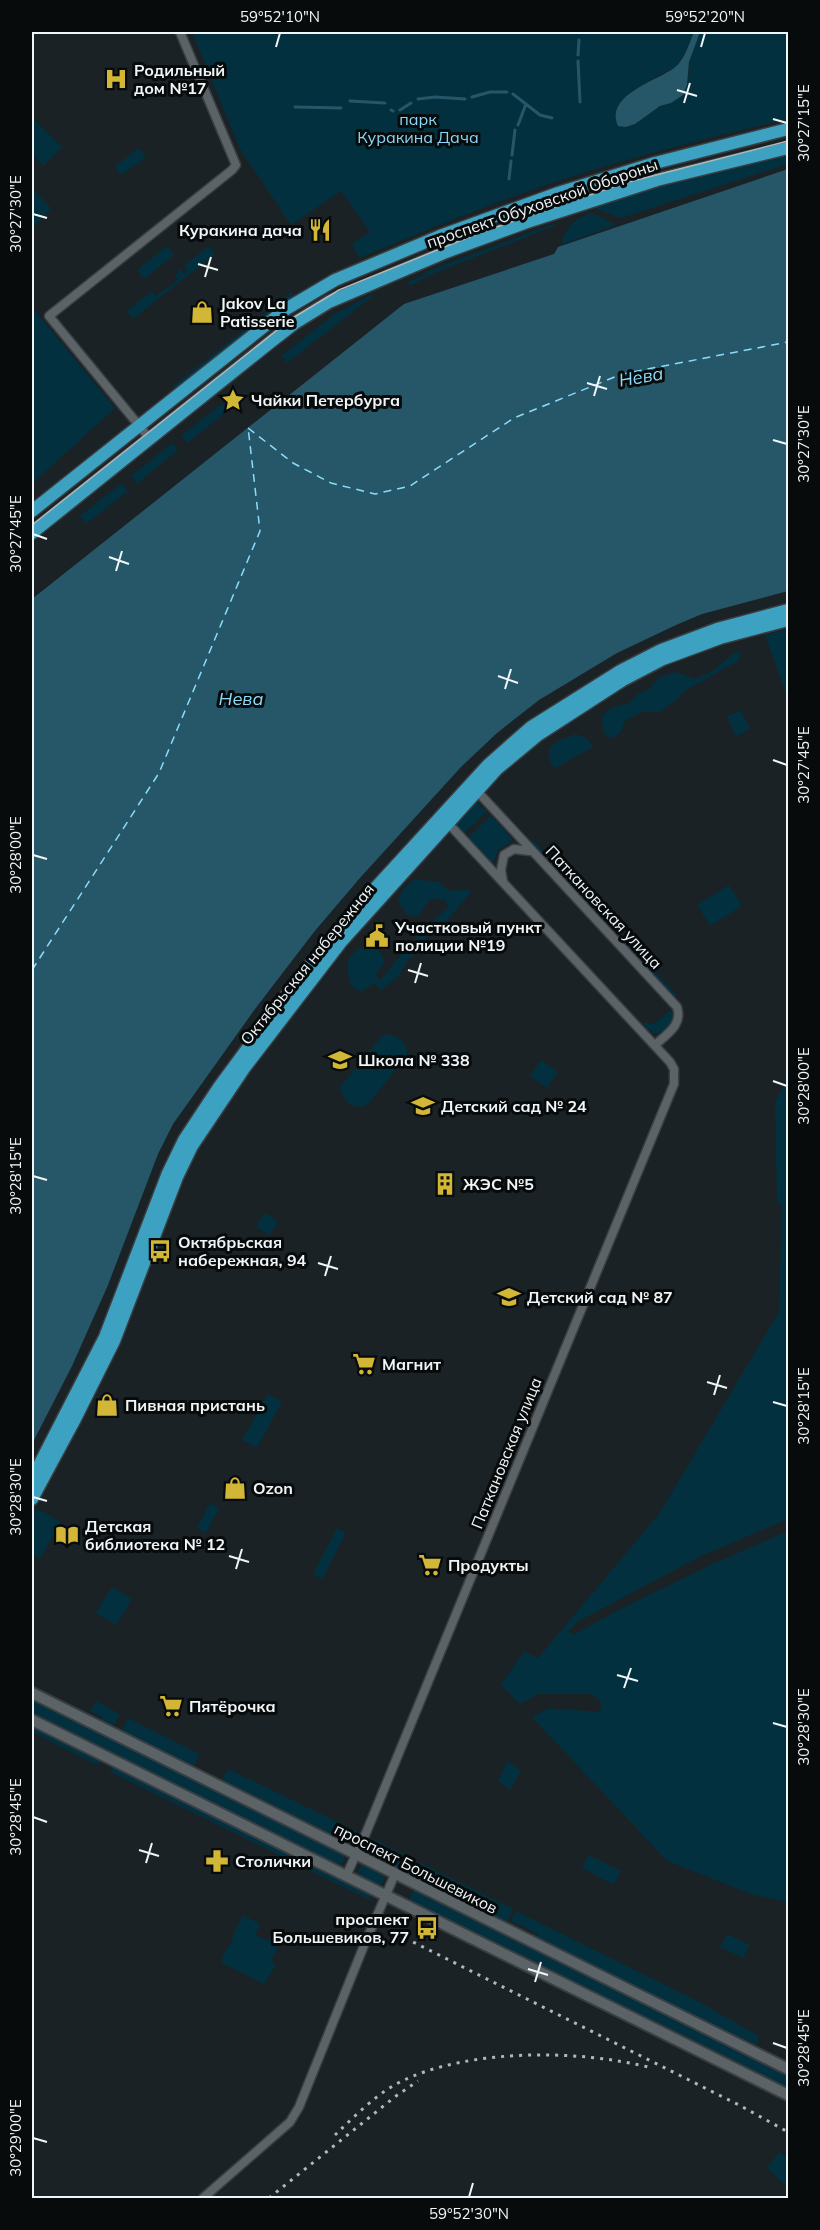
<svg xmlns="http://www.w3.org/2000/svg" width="820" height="2230" viewBox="0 0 820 2230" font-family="Mulish,sans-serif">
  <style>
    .green { fill: #03303e; fill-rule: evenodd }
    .water { fill: #265769 }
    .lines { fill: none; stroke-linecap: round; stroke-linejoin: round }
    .stream { stroke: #265769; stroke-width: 3 }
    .ferry { stroke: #8bdcfb; stroke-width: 1.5; stroke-dasharray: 8 6; stroke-linecap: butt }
    .minor-casing { stroke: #393e41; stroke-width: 11 }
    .secondary-casing { stroke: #393e41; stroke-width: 14 }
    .primary-casing { stroke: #393e41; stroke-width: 15 }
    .minor { stroke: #5b6367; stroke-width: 8 }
    .secondary { stroke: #5b6367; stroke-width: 10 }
    .primary { stroke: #3da2c2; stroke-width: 12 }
    .tram { stroke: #b2b7ba; stroke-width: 1.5 }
    .rail { stroke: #b2b7ba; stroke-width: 3; stroke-dasharray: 3 6; stroke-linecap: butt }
    .ticks { fill: none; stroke: #f0f5f7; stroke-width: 2 }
    .labels { text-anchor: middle; stroke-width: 6; stroke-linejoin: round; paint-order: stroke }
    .poi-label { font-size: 16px; font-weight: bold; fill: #f0f5f7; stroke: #080b0c; text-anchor: start }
    .park-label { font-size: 16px; fill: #88d8f8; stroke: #080b0c }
    .street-label { font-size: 16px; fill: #f0f5f7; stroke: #080b0c }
    .water-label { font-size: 18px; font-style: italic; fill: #8bdcfb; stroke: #080b0c }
    .neatline { fill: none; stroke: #f0f5f7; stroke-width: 2 }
    .ticks-label { font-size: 15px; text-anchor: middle; fill: #f0f5f7 }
  </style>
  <rect width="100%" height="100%" fill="#1b2225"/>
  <path class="green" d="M192 32H788V119C713 137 638 155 564 179 494 202 427 230 359 258L352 244 370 232 341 191 291 225 240 149ZM685 52 691 55 687 85 683 95 671 103 660 106 631 126 626 127 616 123 619 105 625 98 650 80 676 67Z
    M33 119 62 147 43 166 32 154V121Z
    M139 148 146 158 121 175 115 166Z
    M788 154V164L621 218 596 209 595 206 655 187Z
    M35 191 51 208 32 229V195Z
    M591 213 595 214 616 225 563 244 562 240C569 224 575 219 591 213Z
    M555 223 554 226 430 275 410 286 408 282 424 275 428 271Z
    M167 246 174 255 144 279 137 270Z
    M209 246 215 254 133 319 127 311 152 291 156 296 178 280 175 275 181 269 185 274 188 272 184 266Z
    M290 293H293V297L177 389H174V385Z
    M372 294 373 296 287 363 281 356 335 314Z
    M32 307 115 408 32 484Z
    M223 403 229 410 187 443 181 436Z
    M172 443 178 450 137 484 131 476Z
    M122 483 128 491 86 524 80 516Z
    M788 629V700L765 635Z
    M741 651 738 661 685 691 677 699 660 712H642L625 721 621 732 610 739 604 732 601 717 611 708 629 703 638 694 650 688 659 677 676 672 695 679 713 671 732 654Z
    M741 710 750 729 736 736 727 717Z
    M576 734 588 739 593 747 554 769 549 759V748L560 740Z
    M475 802 487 811 464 833 458 827 456 820 471 803Z
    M491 815 513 840 498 850 494 861 491 862 467 838Z
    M533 840 615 928 613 930 530 844Z
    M415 879 439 882 449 891 469 889 471 892 440 929 428 935 418 952 409 958 398 977 381 990 374 983 361 992 351 986C345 962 345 956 366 945L379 951 385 961 375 976 381 979 409 945 449 906 444 900 430 899 419 915 408 916 398 901 403 889Z
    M729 885 742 906 710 926 697 905Z
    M620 934 677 995 675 998 618 937Z
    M672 1009C676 1023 668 1034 653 1033L640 1022 654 1024Z
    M387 1034C399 1036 409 1044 407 1056L368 1104C354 1112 342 1101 340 1087L382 1036Z
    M541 1060 558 1072 547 1088 530 1076Z
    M788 1078V1519L701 1556 579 1621 568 1631 573 1635 622 1608 715 1563 788 1531V1902L754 1895 667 1861 532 1717 549 1708 600 1712 601 1702 592 1694H538L520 1704 501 1685 524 1651 538 1658 659 1514 779 1312 782 1205 777 1203 775 1102Z
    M265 1213 278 1221 270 1235 256 1227Z
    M268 1394 282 1402 257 1448 242 1440Z
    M210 1503 219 1508 206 1533 197 1528Z
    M36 1508 61 1522 40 1559 32 1554V1518Z
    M337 1528 346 1533 322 1579 313 1574Z
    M112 1587 132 1599 116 1625 96 1613Z
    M32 1698 343 1854 345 1858 343 1863 338 1865 32 1714Z
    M96 1701 118 1713 120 1715 115 1723 111 1726 101 1721 102 1717 90 1711Z
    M128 1718 200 1754 195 1764 189 1765 124 1732 123 1728Z
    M32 1726 100 1760 99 1764 97 1765 32 1732Z
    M508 1761 521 1771 510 1790 498 1781Z
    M114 1767 368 1893 372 1901 109 1771Z
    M228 1769 360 1833 351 1840H340L222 1780Z
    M369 1837 415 1860 412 1876 384 1863 368 1846Z
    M589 1855 621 1871 614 1885 582 1868Z
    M419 1862 513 1909 506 1924 415 1878Z
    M361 1865C368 1864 382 1871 385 1878L382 1884 378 1885 360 1875 358 1871Z
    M414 1889 788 2076V2088L409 1900Z
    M516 1911 701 2003 759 2036 757 2045 693 2017 537 1938 538 1934 511 1921Z
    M243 1915 260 1924 255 1935 268 1941 271 1937 280 1942 272 1959 275 1967 264 1984 222 1963C222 1956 228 1943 235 1941L231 1939Z
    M727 1934 750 1945 743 1958 720 1947Z
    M780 2152 788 2158V2188L767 2167Z"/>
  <path class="water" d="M694 32H700L689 62 687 85 683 95 671 103 660 106 635 124 626 127 618 126C604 95 657 81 674 68 684 61 689 44 694 32Z
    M788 169V591L702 614 676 625 617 653 539 700 497 733 461 767 359 879 314 932 255 1009 173 1124 158 1154 108 1285 72 1366 32 1444V599L404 304 554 254 558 247Z"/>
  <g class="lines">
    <path class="stream" d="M578 55 579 40
      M578 61 580 102
      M513 94 540 115 552 118
      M472 97 490 92H507
      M418 99 435 97 465 99
      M350 101 385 103
      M295 107 341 108
      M391 110 393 111
      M400 110 411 103
      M518 125 526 104
      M512 155 515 130
      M509 179 511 161"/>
    <path class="ferry" d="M248 428 293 463 331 483 375 494 410 486 514 418 622 374 788 342
      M32 970 159 773 260 531 248 427"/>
    <g class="minor-casing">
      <path id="minor" d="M150 439 49 316 232 170 236 165 180 32
        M477 791 677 1007C683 1025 667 1034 655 1045
        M503 882 501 870 504 855 514 849 529 851
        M346 1876 366 1833 674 1084V1069L670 1062 446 821
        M203 2198 290 2122 299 2107 363 1948 395 1874"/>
    </g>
    <g class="secondary-casing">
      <path id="secondary" d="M32 1693 788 2069
        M32 1720 788 2095"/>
    </g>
    <g class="primary-casing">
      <path id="primary" d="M32 511 286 309 335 280 440 236 558 193 655 163 788 129
        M32 533 268 344 295 323 329 302 446 252 527 222 657 180 788 148
        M32 1479 105 1337 168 1173 184 1140 219 1087 300 977 367 897 488 765 531 727 620 671 661 650 717 629 788 610
        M32 1499 74 1421 114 1341 177 1177 192 1146 245 1067 341 942 497 769 538 735 623 680 663 659 720 638 788 620"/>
    </g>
    <use href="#minor" class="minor"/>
    <use href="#secondary" class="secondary"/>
    <use href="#primary" class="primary"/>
    <path class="tram" d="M32 525 291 319 339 290 479 233 625 183 788 141"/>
    <path class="rail" d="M389 1930 739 2105 788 2132
      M335 2135C354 2117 374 2096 398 2083 466 2048 579 2049 652 2068
      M269 2198 396 2096 418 2081"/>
  </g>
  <path class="ticks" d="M276 47 280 33M701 47 705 33M677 90 697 96M684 103 690 83M773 119 787 123M33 214 47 218M198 264 218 270M205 277 211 257M587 383 607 389M594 396 600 376M773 440 787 444M33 534 47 539M109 557 129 564M116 571 122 551M498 676 518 683M505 689 511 669M773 760 787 765M33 855 47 859M408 970 428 976M415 983 421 963M773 1081 787 1086M33 1176 47 1180M318 1263 338 1269M325 1276 331 1256M707 1382 727 1388M714 1395 720 1375M773 1402 787 1406M33 1497 47 1501M229 1556 249 1562M236 1569 242 1549M617 1675 638 1681M624 1688 631 1668M773 1723 787 1727M33 1817 47 1822M139 1850 159 1856M146 1863 152 1843M528 1969 548 1975M535 1982 541 1962M773 2043 787 2048M33 2138 47 2142M469 2197 473 2183"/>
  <defs>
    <g id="hospital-bare" transform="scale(1.8)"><path d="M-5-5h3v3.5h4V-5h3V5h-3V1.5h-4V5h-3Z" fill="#d2b635" stroke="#080b0c" stroke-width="2.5" paint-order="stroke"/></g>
    <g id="restaurant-bare" transform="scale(1.8)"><path d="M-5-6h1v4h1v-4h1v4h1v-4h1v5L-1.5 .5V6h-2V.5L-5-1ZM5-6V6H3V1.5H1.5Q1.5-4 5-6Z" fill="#d2b635" stroke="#080b0c" stroke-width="2.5" paint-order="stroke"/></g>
    <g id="shop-bare" transform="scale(1.8)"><path d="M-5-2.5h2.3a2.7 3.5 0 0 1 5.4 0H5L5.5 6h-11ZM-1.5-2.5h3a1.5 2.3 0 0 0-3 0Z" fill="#d2b635" stroke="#080b0c" stroke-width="2.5" paint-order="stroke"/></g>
    <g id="sight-bare" transform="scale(1.8)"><path d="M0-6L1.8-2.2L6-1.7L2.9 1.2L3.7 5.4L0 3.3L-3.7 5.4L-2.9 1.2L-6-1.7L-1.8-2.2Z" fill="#d2b635" stroke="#080b0c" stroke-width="2.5" paint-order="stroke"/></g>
    <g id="civic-bare" transform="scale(1.8)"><path d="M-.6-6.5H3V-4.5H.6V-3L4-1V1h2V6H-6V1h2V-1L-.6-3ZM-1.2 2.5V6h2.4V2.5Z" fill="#d2b635" stroke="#080b0c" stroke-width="2.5" paint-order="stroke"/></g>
    <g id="school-bare" transform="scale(1.8)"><path d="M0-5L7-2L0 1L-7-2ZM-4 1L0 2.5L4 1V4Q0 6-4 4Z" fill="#d2b635" stroke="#080b0c" stroke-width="2.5" paint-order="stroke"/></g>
    <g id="building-bare" transform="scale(1.8)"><path d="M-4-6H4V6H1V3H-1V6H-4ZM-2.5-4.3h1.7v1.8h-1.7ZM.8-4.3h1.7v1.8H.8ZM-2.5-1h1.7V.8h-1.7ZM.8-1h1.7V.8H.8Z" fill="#d2b635" stroke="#080b0c" stroke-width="2.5" paint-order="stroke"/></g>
    <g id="bus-bare" transform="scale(1.8)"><path d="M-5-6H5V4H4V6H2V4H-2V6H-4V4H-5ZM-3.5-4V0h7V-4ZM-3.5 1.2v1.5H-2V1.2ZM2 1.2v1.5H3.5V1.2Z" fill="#d2b635" stroke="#080b0c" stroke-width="2.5" paint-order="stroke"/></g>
    <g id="supermarket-bare" transform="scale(1.8)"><path d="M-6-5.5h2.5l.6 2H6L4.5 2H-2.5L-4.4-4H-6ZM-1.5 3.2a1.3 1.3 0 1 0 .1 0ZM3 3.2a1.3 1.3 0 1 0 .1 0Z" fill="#d2b635" stroke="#080b0c" stroke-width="2.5" paint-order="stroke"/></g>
    <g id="library-bare" transform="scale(1.8)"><path d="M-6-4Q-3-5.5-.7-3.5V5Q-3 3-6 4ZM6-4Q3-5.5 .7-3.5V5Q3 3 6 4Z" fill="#d2b635" stroke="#080b0c" stroke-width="2.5" paint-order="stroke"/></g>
    <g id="pharmacy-bare" transform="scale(1.8)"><path d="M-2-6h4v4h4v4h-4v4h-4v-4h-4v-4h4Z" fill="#d2b635" stroke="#080b0c" stroke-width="2.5" paint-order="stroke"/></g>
  </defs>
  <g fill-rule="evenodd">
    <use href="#hospital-bare" x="116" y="79"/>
    <use href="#restaurant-bare" x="320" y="230"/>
    <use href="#shop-bare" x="202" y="312"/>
    <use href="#sight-bare" x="233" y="400"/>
    <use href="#civic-bare" x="377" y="936"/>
    <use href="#school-bare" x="340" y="1060"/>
    <use href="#school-bare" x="423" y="1106"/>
    <use href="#building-bare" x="445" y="1184"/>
    <use href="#bus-bare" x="160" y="1251"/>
    <use href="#school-bare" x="509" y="1297"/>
    <use href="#supermarket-bare" x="364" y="1364"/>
    <use href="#shop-bare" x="107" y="1405"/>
    <use href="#shop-bare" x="235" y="1488"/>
    <use href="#library-bare" x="67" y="1535"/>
    <use href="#supermarket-bare" x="430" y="1565"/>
    <use href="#supermarket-bare" x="171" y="1706"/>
    <use href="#pharmacy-bare" x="217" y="1861"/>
    <use href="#bus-bare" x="427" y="1928"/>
  </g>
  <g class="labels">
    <g class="poi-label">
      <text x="134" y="76">Родильный<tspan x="134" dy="18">дом №17</tspan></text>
      <text x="302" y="236" text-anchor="end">Куракина дача</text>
      <text x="220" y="309">Jakov La<tspan x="220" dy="18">Patisserie</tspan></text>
      <text x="251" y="406">Чайки Петербурга</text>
      <text x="395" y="933">Участковый пункт<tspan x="395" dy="18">полиции №19</tspan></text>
      <text x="358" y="1066">Школа № 338</text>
      <text x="441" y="1112">Детский сад № 24</text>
      <text x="463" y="1190">ЖЭС №5</text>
      <text x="178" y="1248">Октябрьская<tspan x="178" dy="18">набережная, 94</tspan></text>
      <text x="527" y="1303">Детский сад № 87</text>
      <text x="382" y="1370">Магнит</text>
      <text x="125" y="1411">Пивная пристань</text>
      <text x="253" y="1494">Ozon</text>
      <text x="85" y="1532">Детская<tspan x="85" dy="18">библиотека № 12</tspan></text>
      <text x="448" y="1571">Продукты</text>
      <text x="189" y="1712">Пятёрочка</text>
      <text x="235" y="1867">Столички</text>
      <text x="409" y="1925" text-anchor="end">проспект<tspan x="409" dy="18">Большевиков, 77</tspan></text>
    </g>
    <g class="park-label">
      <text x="418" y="125">парк<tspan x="418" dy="18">Куракина Дача</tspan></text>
    </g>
    <g class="street-label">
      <text transform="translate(542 203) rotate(-19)" y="6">проспект Обуховской Обороны</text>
      <text transform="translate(604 907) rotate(47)" y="6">Паткановская улица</text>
      <text transform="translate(307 964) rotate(-51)" y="6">Октябрьская набережная</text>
      <text transform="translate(506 1453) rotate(-68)" y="6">Паткановская улица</text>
      <text transform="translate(416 1868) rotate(27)" y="6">проспект Большевиков</text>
    </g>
    <g class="water-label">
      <text transform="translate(641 377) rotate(-10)" y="6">Нева</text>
      <text x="241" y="705">Нева</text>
    </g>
  </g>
  <rect width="820" height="2230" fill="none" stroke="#080b0c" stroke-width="66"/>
  <rect x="33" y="33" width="754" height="2164" class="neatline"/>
  <g class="ticks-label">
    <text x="280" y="22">59°52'10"N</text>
    <text x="705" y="22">59°52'20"N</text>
    <text transform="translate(804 123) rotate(-90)" y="5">30°27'15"E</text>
    <text transform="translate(16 214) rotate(-90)" y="5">30°27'30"E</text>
    <text transform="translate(804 444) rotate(-90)" y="5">30°27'30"E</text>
    <text transform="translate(16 534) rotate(-90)" y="5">30°27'45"E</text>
    <text transform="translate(804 765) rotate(-90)" y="5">30°27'45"E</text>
    <text transform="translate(16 855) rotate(-90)" y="5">30°28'00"E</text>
    <text transform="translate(804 1086) rotate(-90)" y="5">30°28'00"E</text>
    <text transform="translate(16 1176) rotate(-90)" y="5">30°28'15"E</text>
    <text transform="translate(804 1406) rotate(-90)" y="5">30°28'15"E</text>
    <text transform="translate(16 1497) rotate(-90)" y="5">30°28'30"E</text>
    <text transform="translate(804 1727) rotate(-90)" y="5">30°28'30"E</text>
    <text transform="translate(16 1817) rotate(-90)" y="5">30°28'45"E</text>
    <text transform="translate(804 2048) rotate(-90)" y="5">30°28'45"E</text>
    <text transform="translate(16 2138) rotate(-90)" y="5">30°29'00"E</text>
    <text x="469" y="2219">59°52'30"N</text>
  </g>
</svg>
